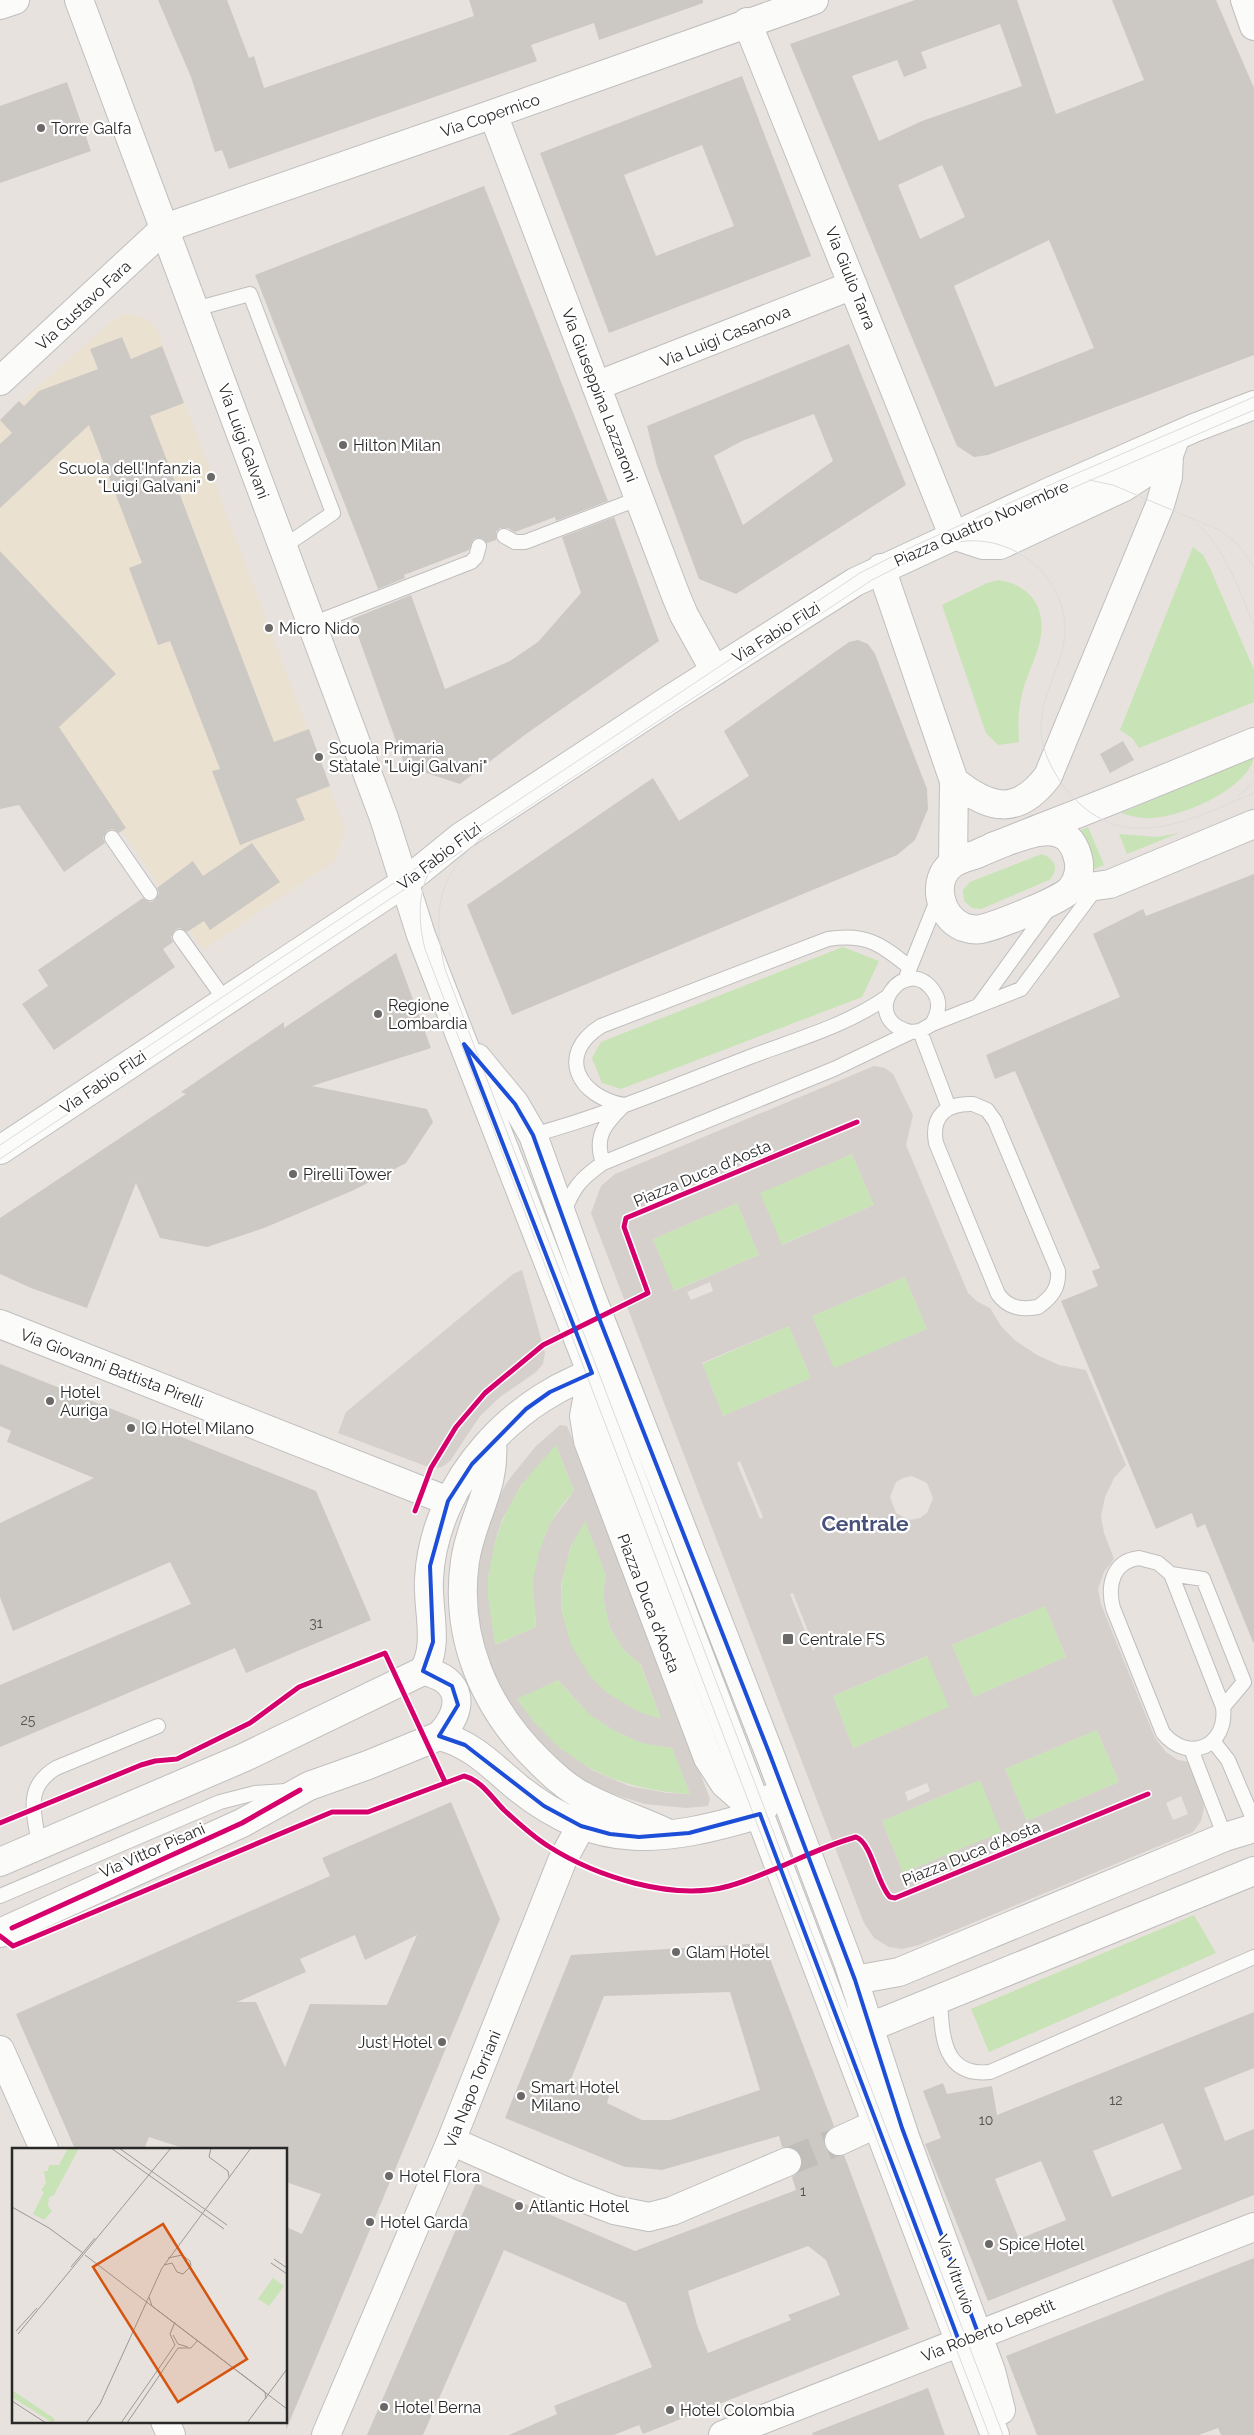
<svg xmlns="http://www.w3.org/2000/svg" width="1254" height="2435" viewBox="0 0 1254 2435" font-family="Raleway,sans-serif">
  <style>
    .education { fill: #eae1d1 }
    .green { fill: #c8e3b5 }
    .plaza { fill: #d5d0cc; fill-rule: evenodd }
    .building { fill: #ccc8c4; fill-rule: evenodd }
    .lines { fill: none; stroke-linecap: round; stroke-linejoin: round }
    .street-tunnel { stroke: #c1bdb9; stroke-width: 28; stroke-dasharray: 28 14; stroke-linecap: butt }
    .lane-casing { stroke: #c0bebf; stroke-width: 16 }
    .street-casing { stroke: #c0bebf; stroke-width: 30 }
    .secondary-casing { stroke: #c0bebf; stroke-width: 30 }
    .lane { stroke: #fbfbfa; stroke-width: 14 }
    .street { stroke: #fbfbfa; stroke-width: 28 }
    .secondary { stroke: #fbfbfa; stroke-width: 28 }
    .tram { stroke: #dcdcde; stroke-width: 1 }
    .cycleway-casing { stroke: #fff; stroke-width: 8 }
    .cycleway { stroke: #d6006c; stroke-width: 5 }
    .marked { fill: none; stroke: #1d4ed8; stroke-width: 4; stroke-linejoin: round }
    .poi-dot { fill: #6b6967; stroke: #fff; stroke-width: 2 }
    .labels { text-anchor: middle; stroke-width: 4.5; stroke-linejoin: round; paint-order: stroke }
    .number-label { font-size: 14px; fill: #535251 }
    .street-label { font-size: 16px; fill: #282828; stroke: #fff }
    .poi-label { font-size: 16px; fill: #282828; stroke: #fff; text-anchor: start }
    .district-label { font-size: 21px; font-weight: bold; fill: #485179; stroke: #fff }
    .inset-road { fill: none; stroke: #9b9895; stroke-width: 1 }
    .view { fill: #d5540f; fill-opacity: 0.15; stroke: #d5540f; stroke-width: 2.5 }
    .inset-edge { fill: none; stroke: #282828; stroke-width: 2.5 }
  </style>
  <rect width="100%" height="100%" fill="#e7e2dd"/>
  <path class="education" d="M133 314 150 321 157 330 345 828 335 861 203 950 122 831 125 828 9 651 0 641V420L114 319 123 315Z"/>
  <path class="green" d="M1193 547 1203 555 1210 568 1254 670V702L1139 748 1132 738 1120 730Z
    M998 580C1034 585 1049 613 1038 648 1033 665 1024 681 1021 699 1018 713 1018 727 1019 742L998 745 986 733 942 605 987 583Z
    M1254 757C1247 790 1181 817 1151 818 1141 819 1131 816 1121 813Z
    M1088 827 1104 865 1090 871 1075 833Z
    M1179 833 1127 854 1119 834 1158 837Z
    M1042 854C1055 859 1060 870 1049 880L981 909 972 908 964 901 963 890 970 882Z
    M843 947 879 961 862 997 621 1089 602 1083 592 1058 601 1042Z
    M852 1154 874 1205 781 1245 759 1193Z
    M737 1203 759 1255 673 1291 653 1239Z
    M905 1277 927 1329 834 1369 812 1316Z
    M789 1326 811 1378 723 1416 702 1364Z
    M556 1445 574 1491C562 1504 551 1519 545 1536 538 1554 533 1608 536 1627L494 1645C474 1572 501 1495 556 1445Z
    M585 1520 606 1575 603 1596 610 1628 623 1649 640 1664 661 1719C567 1697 534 1599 585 1520Z
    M1045 1606 1066 1657 974 1697 952 1645Z
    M928 1656 950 1707 853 1748 833 1696Z
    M558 1680C592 1720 619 1741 672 1748L690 1794C617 1790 556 1762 517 1698Z
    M1097 1730 1119 1782 1027 1821 1005 1769Z
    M980 1780 1002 1832 903 1873 882 1821Z
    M1194 1915 1216 1953 989 2052 971 2009Z"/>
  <path class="plaza" d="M874 1066 885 1068 893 1074 913 1115 906 1145 968 1293 978 1302 990 1308 1001 1326 1016 1341 1037 1355 1059 1365 1086 1370 1126 1465 1114 1478 1105 1497 1101 1516 1104 1533 1114 1559 1104 1572 1098 1589 1101 1604 1155 1738 1166 1752 1178 1760 1190 1762 1201 1791 1204 1808 1201 1821 1193 1832 919 1945 902 1949 889 1947 874 1938 864 1923 591 1213 601 1186 615 1174ZM852 1154 874 1205 782 1245 760 1193ZM737 1203 759 1255 674 1291 653 1239ZM905 1277 927 1329 834 1368 812 1316ZM710 1282 713 1291 691 1300 687 1292ZM789 1326 811 1378 723 1416 702 1363ZM740 1461 763 1517 760 1519 737 1463ZM912 1476 927 1483 933 1498 927 1513 920 1518 910 1520 896 1513 890 1497 896 1482 903 1478ZM793 1593 815 1649 813 1651 790 1594ZM1045 1606 1066 1657 974 1697 952 1645ZM927 1656 949 1707 853 1748 833 1696ZM1097 1730 1119 1782 1027 1821 1005 1769ZM980 1780 1001 1832 903 1873 882 1821ZM927 1783 930 1791 908 1801 905 1792ZM1181 1796 1188 1814 1173 1820 1166 1803Z
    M522 1270 545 1353 543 1364 536 1372 500 1397 480 1416 450 1461 442 1467 431 1468 338 1433 346 1412 513 1274Z
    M560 1425 567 1426 575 1446 710 1799 708 1806 686 1808 645 1804 606 1792 587 1783 553 1760 500 1697 475 1618 478 1555 499 1496 510 1478 536 1446ZM556 1445 574 1491 550 1523 539 1552 533 1581 536 1627 495 1645 488 1597V1577L496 1538 502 1520 521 1485ZM585 1521 606 1575 603 1596 610 1628 623 1649 641 1665 661 1719 639 1712 607 1693 590 1676 571 1645 561 1609V1584L570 1548ZM558 1680 590 1715 615 1731 642 1743 672 1748 690 1794 667 1793 629 1786 594 1771 561 1749 534 1722 517 1699Z"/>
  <path class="building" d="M158 0H227L249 58 254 56 264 88 474 16 469 0H703V3L599 40 594 23 531 45 537 61 229 169 222 150 215 152 191 77Z
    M915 0H1017L1056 114 1144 80 1112 0H1216L1254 88V355L988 455 974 457 957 446 790 44ZM1000 24 1022 86 922 121 879 141 852 76 897 60 904 77 927 68 921 52ZM942 165 965 217 920 239 898 185ZM1049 240 1094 348 995 387 954 286Z
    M742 76 811 256 609 333 540 153ZM702 145 734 226 656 256 624 175Z
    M67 82 91 151 0 183V106Z
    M484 186 608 501 556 521 555 517 515 532 508 528H500L496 532V540L487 543 482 538H476L473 540 469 550 404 575 405 578 378 589 255 275Z
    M122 337 131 359 162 346 184 403 150 416 274 742 309 729 330 786 296 799 305 820 240 845 212 771 220 769 170 641 158 645 129 568 142 563 89 425 0 508V444L12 433 0 420 19 401 24 406 39 391 98 369 90 349Z
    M849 344 906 485 736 594 699 579 657 466 647 426ZM814 414 833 461 743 525 714 456 742 441Z
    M614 517 659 641 526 734 460 784 405 766 352 619 411 595 445 689 510 661 538 642 581 593 562 537Z
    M0 551 116 674 59 727 126 828 119 833 112 829 107 831 103 838 105 843 64 872 19 805 0 809Z
    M858 640 868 644 875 654 927 789 928 809 915 840 897 855 512 1015 467 905 653 778 679 821 749 776 724 731 849 642Z
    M1123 741 1134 760 1110 773 1100 754Z
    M252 843 280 882 210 930 204 921 187 932 180 928 175 930 171 937 173 942 163 949 175 967 54 1050 22 1004 48 986 38 970 143 898 150 902 155 900 159 893 157 888 193 861 203 876Z
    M1254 874V1642H1253L1205 1524 1197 1528 1192 1513 1156 1529 1061 1301 1098 1286 1092 1271 1100 1268 1015 1071 995 1079 986 1055 1120 997 1093 934 1143 909 1146 916Z
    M396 953 431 1048 312 1086 427 1109 433 1122 406 1163 354 1190 264 1228 207 1247 160 1238 136 1183 87 1308 31 1288 0 1274V1218L186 1094 181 1092 284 1022V1028Z
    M0 1364 316 1491 371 1620 246 1673 235 1648 0 1747V1685L191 1604 170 1562 13 1631 0 1597V1523L94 1478 7 1442 11 1431 0 1426Z
    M451 1802 500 1919 286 2430V2227L302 2234 321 2194 286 2182V2149H186L149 2137 144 2149H75L16 2014 330 1876 322 1858ZM355 1935 365 1960 417 1935 387 2005 310 2004 285 2067 256 2002H237L306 1972 300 1959Z
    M764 1943 834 2126 826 2132 824 2139 825 2147 830 2154 837 2156 844 2155 909 2329 643 2434 639 2425 614 2435H509L557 2414 554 2406 652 2367 626 2303 504 2250 423 2435H367L476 2183 635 2251 796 2190 792 2177 800 2171 802 2164V2156L796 2149 782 2147 779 2136 662 2170 642 2168 625 2167 505 2118 571 1955ZM730 1992 760 2090 670 2120H642L607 2103 609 2096 571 2079 604 1996ZM808 2246 826 2260 840 2295 788 2315 791 2320 708 2353 697 2325 688 2291Z
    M1254 2012V2068L1204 2088 1225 2141 1254 2129V2195L988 2301 925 2144 941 2138 923 2091 943 2083 947 2094 992 2086 997 2115ZM1163 2123 1182 2169 1112 2197 1093 2151ZM1041 2161 1066 2220 1019 2239 995 2179Z
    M1254 2258V2435H1221L1218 2428 1199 2435H1037L1006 2356Z
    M928 2388 945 2435H813L812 2433Z"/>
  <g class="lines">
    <path class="street-tunnel" d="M787 2162 839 2141"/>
    <g class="lane-casing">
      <path id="lane" d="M195 309 250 294 333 513 283 547
        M504 536 515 542H525L640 498
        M312 624 471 562 476 557 479 546
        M112 838 150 893
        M180 937 225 1000
        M907 975 938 898
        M979 1005 1050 907
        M920 1031 949 1108
        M911 1032C855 1019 906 950 934 992 941 1002 938 1014 932 1024
        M973 1104 987 1110 995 1121 1058 1271C1059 1288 1052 1297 1038 1307 1021 1310 1008 1308 998 1294L936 1143C931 1116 946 1103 973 1104Z
        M624 1105C579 1097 555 1055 601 1026L828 939C866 933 881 944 909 967
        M533 1135C606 1115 677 1085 747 1058 794 1040 846 1026 887 997
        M603 1163C594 1137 604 1125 622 1107
        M563 1214C573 1188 580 1179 603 1163L834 1069 911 1032 920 1031 932 1024 1021 989 1097 887
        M1139 1558 1158 1563 1171 1574 1223 1707C1228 1746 1189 1764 1163 1733L1113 1608C1107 1585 1113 1561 1139 1558Z
        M1171 1574 1203 1579 1244 1682 1223 1707
        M1213 1741 1228 1760 1254 1821
        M1191 1749 1225 1837
        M39 1846C35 1814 23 1788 56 1768L158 1726
        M0 1896 220 1802 255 1793 286 1791
        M940 1999C942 2034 942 2077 990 2072L1254 1957"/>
    </g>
    <g class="street-casing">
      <path id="street" d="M1245 0 1254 26
        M0 5 15 0
        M747 22 953 535
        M493 114 676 596 684 615 715 671
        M0 381 165 228 493 114 814 0
        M596 386 853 285
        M953 535 983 545H1000L1124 487 1156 466 1172 444
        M881 568 954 781 953 863
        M954 781C990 810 1018 816 1048 776L1160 505 1168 477 1169 455 1176 436
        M992 847C1021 837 1067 812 1078 858 1081 868 1078 881 1071 889 1062 900 996 926 981 929 975 930 969 929 963 927 939 917 931 880 952 864 959 859 969 857 977 854 999 844 1021 836 1043 827 1114 800 1184 771 1254 742
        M1074 886 1089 887 1110 884 1254 824
        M0 1150 404 883 462 836 669 700 855 582 1049 492 1194 428 1254 405
        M0 1324 448 1501
        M855 1980 899 1972 1225 1837 1254 1828
        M845 2022 871 2025 885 2021 1254 1871
        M0 2050 44 2149
        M451 2141 570 2193 614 2210 649 2217 672 2211 787 2162
        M839 2141 878 2123
        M165 2421 171 2435
        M326 2435 451 2141 562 1861 581 1826
        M723 2435 1254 2227"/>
    </g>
    <g class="secondary-casing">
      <path id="secondary" d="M79 0 384 818 421 935 614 1431 995 2435
        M477 1058 515 1104 533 1135 590 1293 770 1755 848 1962 905 2137 991 2371 1001 2410
        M592 1373 584 1416 588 1441 708 1758 725 1784 758 1813
        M492 1440C496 1490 472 1515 465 1561 454 1638 485 1709 540 1762 552 1774 566 1787 581 1795 607 1810 640 1820 667 1833
        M423 1671C464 1679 465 1710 439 1736
        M0 1862 245 1757 423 1671C440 1647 427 1607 429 1579 434 1480 517 1393 609 1368
        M0 1933 242 1823 309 1786 368 1765 439 1736C471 1743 493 1767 517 1787 599 1853 665 1842 760 1814L769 1799"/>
    </g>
    <use href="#lane" class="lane"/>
    <use href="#street" class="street"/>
    <use href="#secondary" class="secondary"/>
    <path class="tram" d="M1089 480 1113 485 1219 530 1238 544 1254 567
      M1198 524C1227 552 1239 590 1254 626
      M958 542C1016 532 1073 582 1064 642 1059 672 1041 696 1041 726 1040 747 1052 771 1065 788 1122 859 1188 820 1254 793
      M1238 796 1254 782
      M483 837C437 874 432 914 445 969L1003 2435
      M478 840 872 580 919 556 1061 493 1254 410
      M451 843C419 872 415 909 425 949L989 2435
      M0 1145 860 573 905 550 1045 487 1254 397
      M0 1159 462 851"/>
    <g class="cycleway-casing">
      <path id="cycleway" d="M415 1511 431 1468 456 1427 485 1393 543 1345 648 1293 624 1227 626 1218 857 1122
        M0 1823 141 1765 155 1761 177 1759 250 1723 299 1687 385 1653 445 1782
        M12 1928 242 1823 300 1790
        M0 1936 13 1946 332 1812H368L464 1776C481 1780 492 1798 504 1810 518 1823 532 1836 548 1846 595 1876 673 1902 729 1886 772 1874 812 1849 856 1837 872 1843 877 1884 890 1897L895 1898 1148 1794"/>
    </g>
    <use href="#cycleway" class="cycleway"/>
  </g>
  <path class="marked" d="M464 1044 515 1104 533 1135 599 1318 770 1755 855 1980 902 2128 978 2333 959 2341 760 1814 689 1833 639 1837 610 1834 581 1826 544 1806 465 1745 439 1736 458 1705 452 1686 423 1671 433 1642 430 1566 448 1501 472 1464 526 1409 550 1392 592 1373Z"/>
  <g class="poi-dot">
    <circle cx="41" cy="128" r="5"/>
    <circle cx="343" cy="445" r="5"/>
    <circle cx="211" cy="477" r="5"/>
    <circle cx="269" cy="628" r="5"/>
    <circle cx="319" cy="757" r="5"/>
    <circle cx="378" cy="1014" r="5"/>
    <circle cx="293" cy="1174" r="5"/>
    <circle cx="50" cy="1401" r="5"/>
    <circle cx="131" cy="1428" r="5"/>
    <rect x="782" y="1633" width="12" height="12" rx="2.5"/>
    <circle cx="676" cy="1952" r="5"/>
    <circle cx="442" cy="2042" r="5"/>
    <circle cx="521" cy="2096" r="5"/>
    <circle cx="389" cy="2176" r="5"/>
    <circle cx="519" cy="2206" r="5"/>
    <circle cx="370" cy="2222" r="5"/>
    <circle cx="989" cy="2244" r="5"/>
    <circle cx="384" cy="2407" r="5"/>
    <circle cx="670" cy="2410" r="5"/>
  </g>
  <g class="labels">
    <g class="number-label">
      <text x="316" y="1628">31</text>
      <text x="28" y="1725">25</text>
      <text x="1116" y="2105">12</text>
      <text x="986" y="2125">10</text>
      <text x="803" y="2196">1</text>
    </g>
    <g class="street-label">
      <text transform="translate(490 115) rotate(-19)" y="6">Via Copernico</text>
      <text transform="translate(851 278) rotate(68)" y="6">Via Giulio Tarra</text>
      <text transform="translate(83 305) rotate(-43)" y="6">Via Gustavo Fara</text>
      <text transform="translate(725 336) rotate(-22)" y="6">Via Luigi Casanova</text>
      <text transform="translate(600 395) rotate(69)" y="6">Via Giuseppina Lazzaroni</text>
      <text transform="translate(244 441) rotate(70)" y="6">Via Luigi Galvani</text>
      <text transform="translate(981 523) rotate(-24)" y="6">Piazza Quattro Novembre</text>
      <text transform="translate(776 632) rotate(-32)" y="6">Via Fabio Filzi</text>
      <text transform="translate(439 856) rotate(-37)" y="6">Via Fabio Filzi</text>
      <text transform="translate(103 1082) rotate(-34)" y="6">Via Fabio Filzi</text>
      <text transform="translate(702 1173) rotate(-23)" y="6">Piazza Duca d'Aosta</text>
      <text transform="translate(112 1368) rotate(21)" y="6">Via Giovanni Battista Pirelli</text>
      <text transform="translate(649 1603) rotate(69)" y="6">Piazza Duca d'Aosta</text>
      <text transform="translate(152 1850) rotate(-24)" y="6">Via Vittor Pisani</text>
      <text transform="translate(971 1853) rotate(-22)" y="6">Piazza Duca d'Aosta</text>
      <text transform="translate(472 2089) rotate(-68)" y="6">Via Napo Torriani</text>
      <text transform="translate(956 2274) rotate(70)" y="6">Via Vitruvio</text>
      <text transform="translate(988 2330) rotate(-22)" y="6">Via Roberto Lepetit</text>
    </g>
    <g class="poi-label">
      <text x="51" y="134">Torre Galfa</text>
      <text x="353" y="451">Hilton Milan</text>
      <text x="201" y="474" text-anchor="end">Scuola dell'Infanzia<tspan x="201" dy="18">"Luigi Galvani"</tspan></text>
      <text x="279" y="634">Micro Nido</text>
      <text x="329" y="754">Scuola Primaria<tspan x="329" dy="18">Statale "Luigi Galvani"</tspan></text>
      <text x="388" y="1011">Regione<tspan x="388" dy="18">Lombardia</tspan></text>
      <text x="303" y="1180">Pirelli Tower</text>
      <text x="60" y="1398">Hotel<tspan x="60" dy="18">Auriga</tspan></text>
      <text x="141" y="1434">IQ Hotel Milano</text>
      <text x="799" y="1645">Centrale FS</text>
      <text x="686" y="1958">Glam Hotel</text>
      <text x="432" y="2048" text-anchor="end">Just Hotel</text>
      <text x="531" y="2093">Smart Hotel<tspan x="531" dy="18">Milano</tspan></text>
      <text x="399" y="2182">Hotel Flora</text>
      <text x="529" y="2212">Atlantic Hotel</text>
      <text x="380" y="2228">Hotel Garda</text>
      <text x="999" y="2250">Spice Hotel</text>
      <text x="394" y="2413">Hotel Berna</text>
      <text x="680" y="2416">Hotel Colombia</text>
    </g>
    <g class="district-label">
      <text x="865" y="1531">Centrale</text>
    </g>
  </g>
  <g transform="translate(12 2148)">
    <rect width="275" height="275" fill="#e7e2dd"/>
    <path d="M56 0H67L42 47 37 49 36 58 40 63 32 72 21 66 32 44 29 42 34 35 32 23H36L37 17H47ZM261 130 272 138 257 158 246 151ZM0 242 43 271 41 275 0 249Z" fill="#c8e3b5"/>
    <path class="inset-road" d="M99 0 212 81M107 0 215 77M199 0 197 9 216 23 217 29M0 59 37 80 71 105M73 107 275 261M262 111 275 120M259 115 275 126M152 117 160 115 165 124 171 126 179 118 178 113 170 107 156 110M59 119 83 90M137 149 140 158 253 244 254 251M4 183 25 160M6 186 159 0M161 187 166 196 176 199M0 253 34 275M74 275 88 256 150 120 239 0M109 275 163 197 158 186 163 174M115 275 166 200H179L186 192M235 275 275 221"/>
    <path class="view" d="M151 76 235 211 166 254 81 119Z"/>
    <rect width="275" height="275" class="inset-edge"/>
  </g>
</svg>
